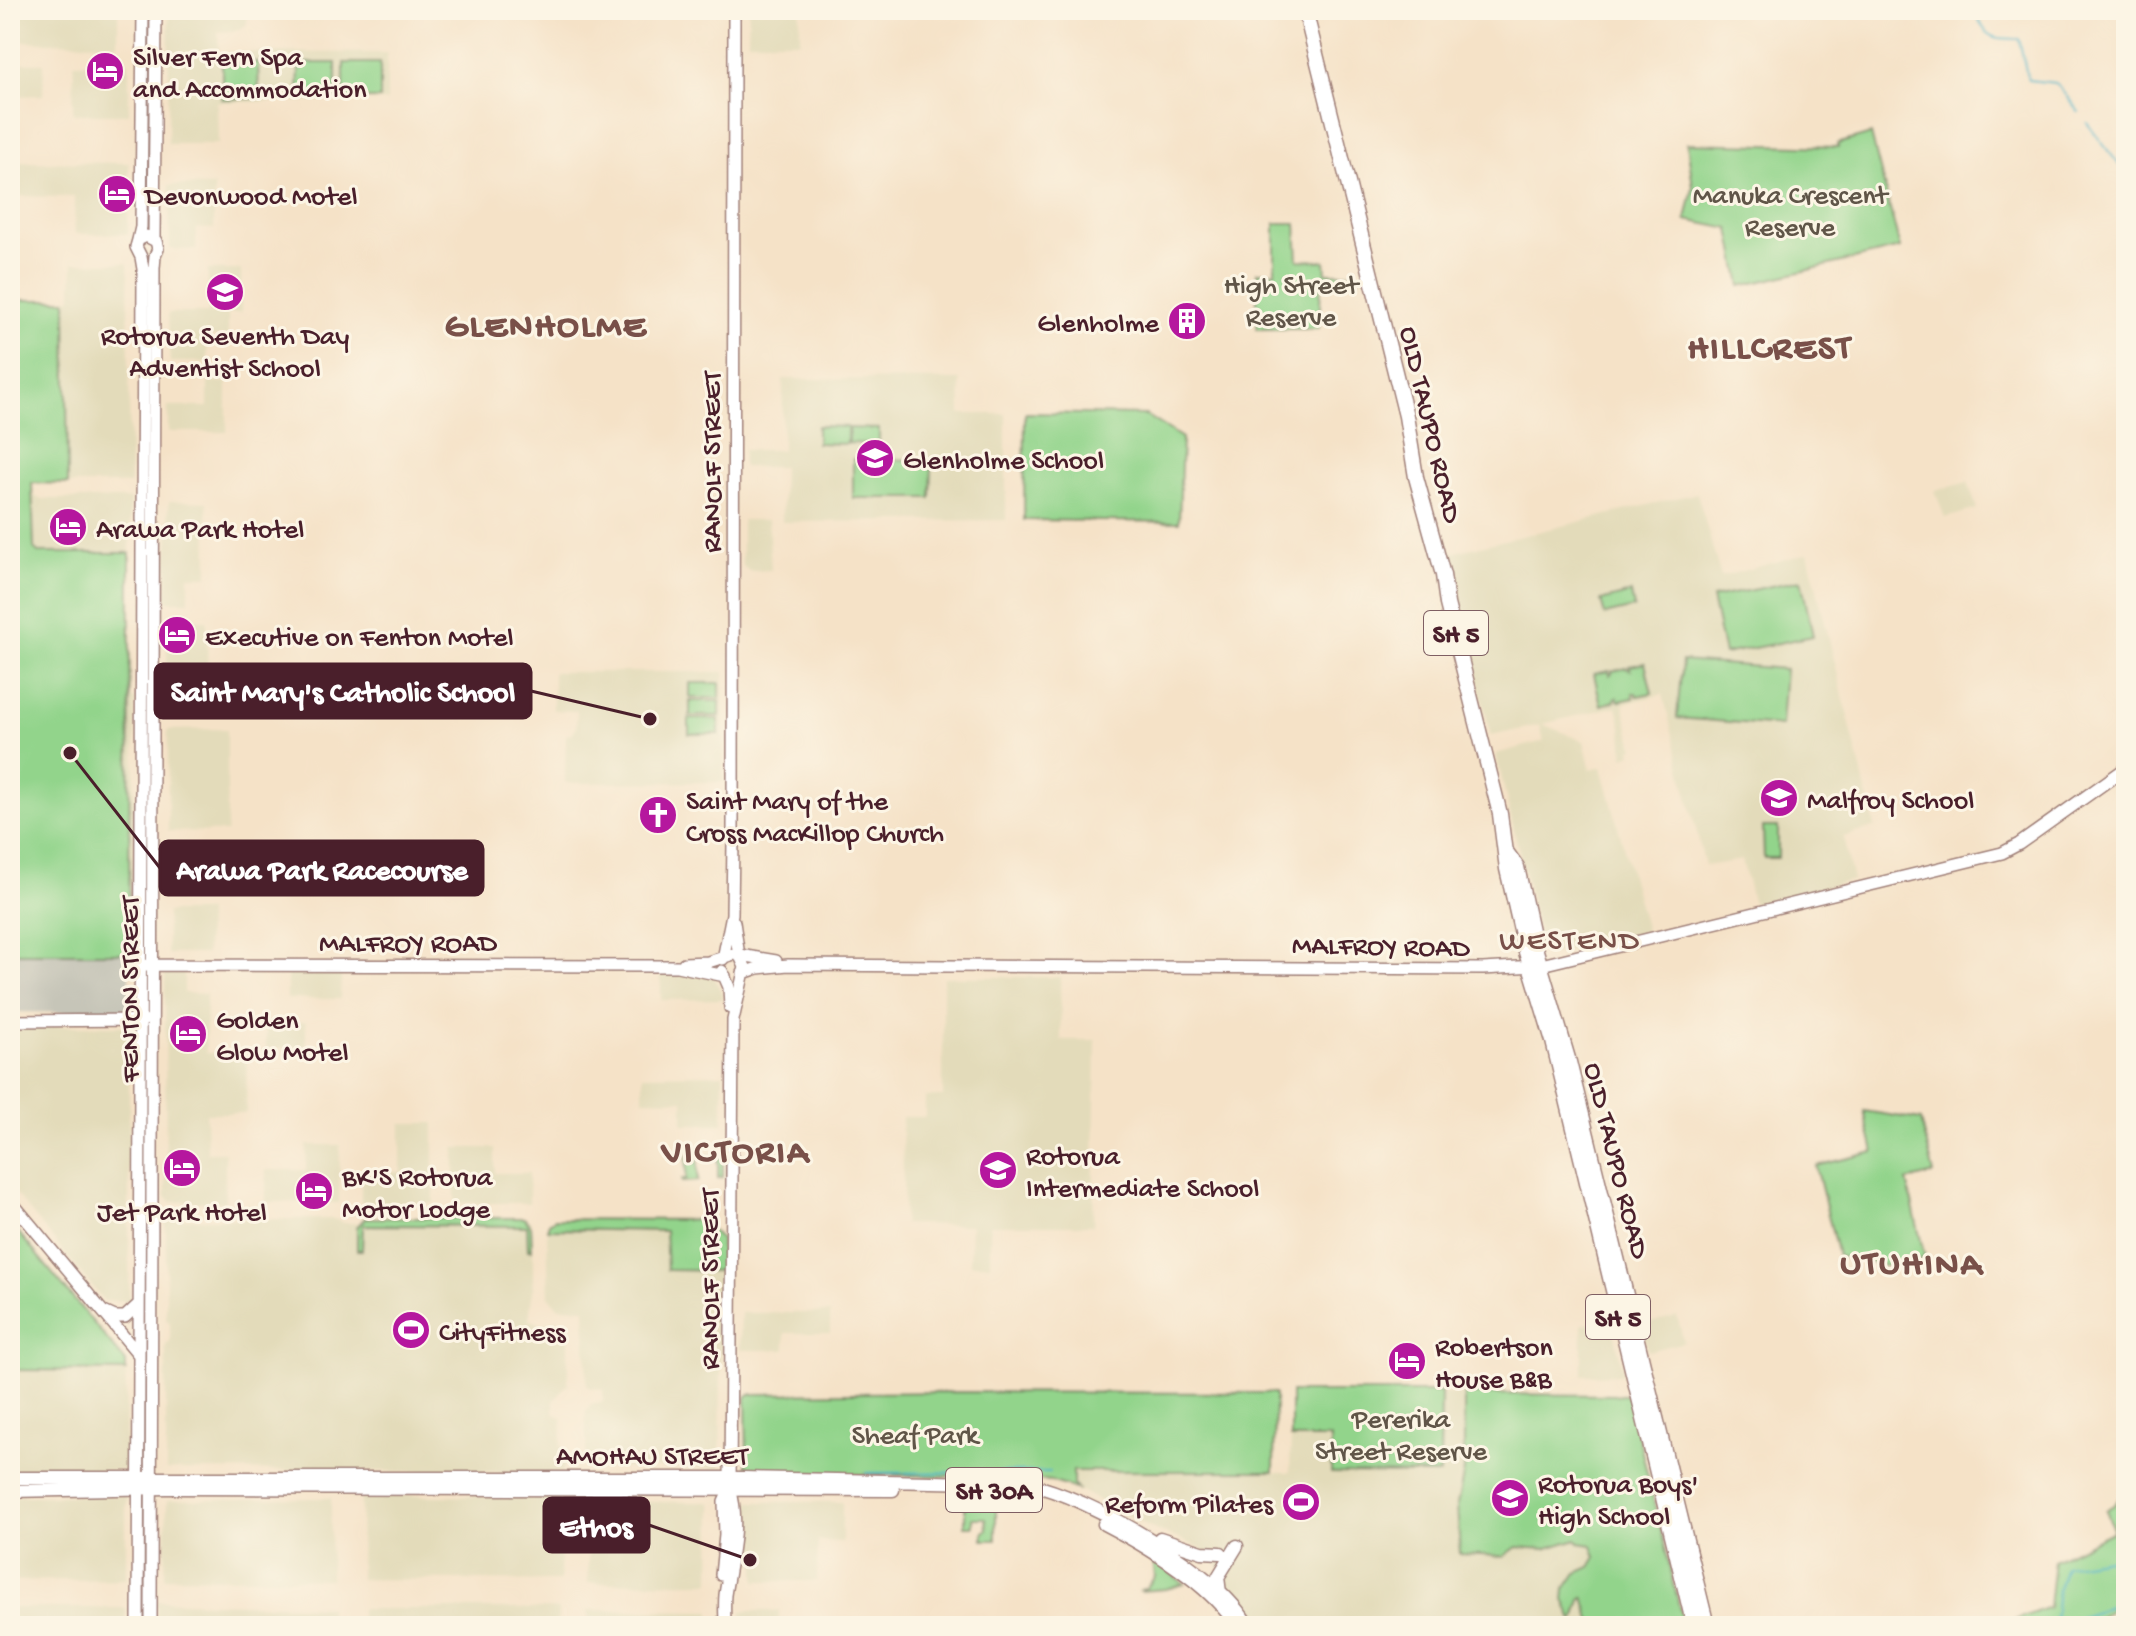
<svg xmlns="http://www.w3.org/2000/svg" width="2136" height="1636" viewBox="0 0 2136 1636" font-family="'Gochi Hand',sans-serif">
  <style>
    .built { fill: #e3dbba }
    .industrial { fill: #c6c5b8 }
    .green { fill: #92d48b; stroke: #6e7a5b; stroke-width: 2 }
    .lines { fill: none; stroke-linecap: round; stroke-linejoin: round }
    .stream { stroke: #46b0c5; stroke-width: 2 }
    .secondary-casing { stroke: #a08079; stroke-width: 14 }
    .primary-casing { stroke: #a08079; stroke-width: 15 }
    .highway-casing { stroke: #a08079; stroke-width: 17 }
    .secondary { stroke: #fff; stroke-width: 11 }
    .primary { stroke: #fff; stroke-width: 12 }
    .highway { stroke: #fff; stroke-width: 14 }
    .labels { text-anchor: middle; stroke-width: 6; stroke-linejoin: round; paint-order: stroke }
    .shield { fill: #fcf5e5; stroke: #7f5f63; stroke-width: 2 }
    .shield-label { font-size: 26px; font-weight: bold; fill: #4a1f2b }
    .poi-label { font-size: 28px; fill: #4a1f2b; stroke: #fcf5e5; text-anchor: start }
    .park-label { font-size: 28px; fill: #605548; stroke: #fcf5e5 }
    .street-label { font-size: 28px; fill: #4a1f2b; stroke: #fcf5e5 }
    .neighbourhood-label { font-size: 30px; letter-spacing: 2px; fill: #795049; stroke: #fcf5e5 }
    .district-label { font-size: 36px; font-weight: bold; letter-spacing: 2px; fill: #795049; stroke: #fcf5e5 }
    .leader { fill: none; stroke: #4a1f2b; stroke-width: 3 }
    .callout-dot { fill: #4a1f2b; stroke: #fcf5e5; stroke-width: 3 }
    .callout { fill: #4a1f2b; stroke: #4a1f2b; stroke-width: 3 }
    .callout-label { font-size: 30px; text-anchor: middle; font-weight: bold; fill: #fff }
  </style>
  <rect width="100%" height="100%" fill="#fcf5e5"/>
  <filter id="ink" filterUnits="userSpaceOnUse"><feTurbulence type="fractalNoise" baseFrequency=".0125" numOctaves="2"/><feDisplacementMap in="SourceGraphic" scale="16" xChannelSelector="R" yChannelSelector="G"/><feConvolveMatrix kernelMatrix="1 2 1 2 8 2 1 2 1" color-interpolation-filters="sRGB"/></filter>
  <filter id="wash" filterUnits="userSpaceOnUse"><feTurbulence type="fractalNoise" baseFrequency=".006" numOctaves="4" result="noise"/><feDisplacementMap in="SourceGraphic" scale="32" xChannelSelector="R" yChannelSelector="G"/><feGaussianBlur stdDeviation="1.8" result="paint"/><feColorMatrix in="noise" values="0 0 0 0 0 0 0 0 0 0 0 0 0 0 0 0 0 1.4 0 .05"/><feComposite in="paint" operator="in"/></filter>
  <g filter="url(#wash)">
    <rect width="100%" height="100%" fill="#f5e2c7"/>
    <path class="built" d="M13 10H118V44L13 41Z
      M169 10H247V24L240 30 218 32 219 52 387 53V101L217 102 218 144H168Z
      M749 10H800V41H748Z
      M129 62V114H73L74 63Z
      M10 63H44L43 95 10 96Z
      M10 162 129 163 128 234H75L74 197 10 196Z
      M169 185 214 186V229L196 228V250L170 249Z
      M73 263H128L130 484H68L66 298H72Z
      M208 270H241V313H228V336L208 337 207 362H170L168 313H208Z
      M783 379 960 380 961 414H1006V520L782 522 783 467H743V450H782Z
      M208 382H227V432H168V407H208Z
      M1968 482 1977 509 1945 518 1935 491Z
      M1697 493 1721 577 1808 553 1875 827 1843 837 1853 880 1753 904 1742 860 1705 866 1663 694 1623 704 1634 748 1631 749 1632 754 1624 757 1622 726 1617 706 1542 724 1584 741 1591 770 1602 767 1646 931 1544 956 1496 754 1544 741 1540 725 1491 736 1448 554Z
      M32 494 39 499H130V553H38L34 548Z
      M169 501 207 502 208 576H189V601H167Z
      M742 520H768L771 570 749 571 742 565Z
      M207 620 208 710 167 711V626L172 621Z
      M553 672H724L723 782 565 783 566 735 571 734 576 728 577 711 553 710Z
      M131 699H135L134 897H130Z
      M227 729V832L168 831V730Z
      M167 912H207L206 954H167Z
      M184 973V993L206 994V1053H247L246 1113H206L207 1152H225V1202H172L166 1197 165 974Z
      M287 974H341L340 999H287Z
      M661 975H704L714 978 722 993 723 999 661 1000Z
      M943 977H1060L1061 1040H1096L1093 1225H990V1264H970L971 1225 904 1224 902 1117H925V1097H943Z
      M266 1022H306V1048H266Z
      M10 1026H129V1300L104 1301 10 1187Z
      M723 1074V1124H683V1100L643 1099V1075Z
      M401 1123H434V1203H361V1173L401 1172Z
      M307 1145H340L339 1203 266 1202V1170H306Z
      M455 1148H495V1173H529V1203H455Z
      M166 1219H334L344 1223H359L365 1219 530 1221 533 1230V1288L529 1319 542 1325 556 1319 568 1324V1384L554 1401V1413L562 1418 561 1446 566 1452 565 1465 562 1472 166 1470V1345L170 1342V1323L166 1318Z
      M547 1229 665 1231 667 1270 722 1271 720 1468H586V1411L591 1404 603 1402V1389L591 1388 587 1385 585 1308 558 1307 549 1296Z
      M741 1313H830V1333H785V1350H740Z
      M1677 1316 1684 1342 1648 1351 1642 1325Z
      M1582 1323 1612 1324 1623 1371 1621 1374 1582 1375Z
      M10 1370 126 1371 125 1470H10Z
      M1441 1394 1625 1395 1629 1398 1684 1626H1255L1246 1611 1225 1588V1572L1199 1547 1151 1528 1079 1490 1073 1485 1072 1471 1290 1472 1291 1438H1331V1472L1440 1473Z
      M361 1495 561 1498 560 1581 360 1579Z
      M11 1496H126V1579L10 1581Z
      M331 1498 330 1579 165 1577 167 1500Z
      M588 1502H709L712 1505 711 1582 588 1583Z
      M746 1502H842V1542L818 1541 817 1581H756V1540H743V1506Z
      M157 1601 329 1607V1626H157Z
      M12 1608H126V1626H12Z
      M360 1609H558V1626H360Z
      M588 1610 711 1611V1626H588Z
      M742 1611H779V1626H742Z"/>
    <path class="industrial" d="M10 953H129V1013L10 1012Z"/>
    <path class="green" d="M258 62 259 98 222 99V63Z
      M299 63H336V99H298Z
      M344 63H380V99H344Z
      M1871 134 1900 248 1741 286 1730 229 1686 220 1693 187 1687 143 1838 147 1837 144Z
      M1275 223H1296L1298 260 1325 261 1326 273H1356L1358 282H1321L1319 329H1257V272H1275Z
      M10 300H66L68 484 32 483 34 548 38 553H130L129 953H10Z
      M1025 413 1146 415 1182 438 1179 522 1024 520Z
      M817 426 847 427V444L817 443Z
      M849 428 879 429V444L849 443Z
      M853 459 932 460 931 498H853Z
      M1801 580 1813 636 1724 654 1712 598Z
      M1631 593 1634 608 1605 615 1601 601Z
      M1682 661 1785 669 1781 726 1677 718Z
      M1645 663 1652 693 1637 696 1636 693H1633L1634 698 1619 701 1617 697 1615 698V701L1601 705 1594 674 1609 671 1610 675 1612 674V671L1627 668 1631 670 1630 666Z
      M690 683H720V698H690Z
      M690 701H720V716H690Z
      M689 719H719V734H689Z
      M1763 827H1778V858H1764Z
      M1864 1111 1921 1120 1934 1174 1907 1181 1925 1258 1885 1266 1838 1256 1816 1166 1874 1152Z
      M692 1153 696 1156H721L719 1153H723V1177L718 1178V1158H698V1181L682 1182V1179H686L687 1156Z
      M365 1218H524L531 1226 532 1250H528L527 1226 363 1225 362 1250H357V1227Z
      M555 1219 706 1220V1224L721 1239V1271L667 1270 665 1231 547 1229 549 1223Z
      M13 1226 126 1362V1371L10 1370V1229Z
      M953 1392 1275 1393 1274 1471H1073V1485L1079 1490 1050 1481 1023 1478 747 1472 746 1397 750 1394Z
      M1291 1392H1441L1440 1474 1331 1473V1438H1291Z
      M1464 1394 1625 1395 1629 1398 1684 1626H1593L1584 1597 1581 1600 1575 1619 1573 1620 1564 1600 1565 1589 1576 1573 1590 1567 1596 1557 1592 1545 1579 1543 1577 1539 1545 1549 1517 1547 1504 1556 1460 1554 1457 1505 1464 1471Z
      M2126 1489V1609H2112L2086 1626 2081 1622H2075L2068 1626H2000L2049 1607 2054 1560 2114 1531 2106 1510 2115 1504Z
      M965 1502H996V1540H983V1533L987 1529 986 1518H973V1526H965Z
      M1153 1559 1184 1584 1166 1589 1139 1591 1146 1588 1155 1577Z"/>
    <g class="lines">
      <path class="stream" d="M1975 10C1987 39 1988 38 2019 39L2028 80 2056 83 2079 112
        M2087 123 2123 170 2126 178
        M866 1473 1050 1472
        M2055 1619C2066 1619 2078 1619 2088 1615 2107 1608 2104 1605 2126 1603
        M2042 1626 2055 1619 2058 1589 2065 1566 2126 1556"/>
    </g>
  </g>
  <g filter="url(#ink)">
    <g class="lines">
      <g class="secondary-casing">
        <path id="secondary" d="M154 238 156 10
          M138 240 141 227 143 10
          M734 922 739 956
          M723 959 732 914 733 841 734 10
          M684 963 708 962 734 954 776 961
          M147 965 677 966 725 976
          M722 971 729 987 730 1008
          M743 973 758 968 788 965 1483 969 1537 966 2002 853 2019 844 2126 768
          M10 1021 144 1020
          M10 1200 139 1355
          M104 1312 115 1317H125L139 1304
          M721 1575 725 1535 724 1502 730 1489
          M138 1626 143 269 141 257 136 247 138 240 146 236 156 241 158 249 155 256 154 268 151 1626
          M725 1626C725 1616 724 1605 725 1595 730 1560 741 1523 730 1489L733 1020 745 967 740 956"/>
      </g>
      <g class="primary-casing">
        <path id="primary" d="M10 1478H743L1028 1484C1089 1497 1218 1570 1248 1626
          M10 1491 167 1488 893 1490
          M1104 1524C1148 1547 1209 1583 1237 1626
          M1160 1538 1202 1552 1221 1553
          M1220 1593 1218 1577 1237 1546"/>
      </g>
      <g class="highway-casing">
        <path id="highway" d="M1305 10 1406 416 1416 477 1443 575 1447 604 1500 814 1507 869 1526 952 1553 1041 1694 1626
          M1507 853 1517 867 1534 944 1569 1062 1707 1626"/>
      </g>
      <use href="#secondary" class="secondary"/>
      <use href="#primary" class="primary"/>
      <use href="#highway" class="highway"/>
    </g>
  </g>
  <defs>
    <g id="hotel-disc" transform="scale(2)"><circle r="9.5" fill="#b5179e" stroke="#fcf5e5"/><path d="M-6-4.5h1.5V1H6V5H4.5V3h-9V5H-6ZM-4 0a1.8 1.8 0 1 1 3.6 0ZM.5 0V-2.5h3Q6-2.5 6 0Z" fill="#fff"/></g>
    <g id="school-disc" transform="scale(2)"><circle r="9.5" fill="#b5179e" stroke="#fcf5e5"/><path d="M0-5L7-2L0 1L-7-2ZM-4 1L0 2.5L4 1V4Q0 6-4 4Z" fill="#fff"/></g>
    <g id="building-disc" transform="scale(2)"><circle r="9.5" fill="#b5179e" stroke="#fcf5e5"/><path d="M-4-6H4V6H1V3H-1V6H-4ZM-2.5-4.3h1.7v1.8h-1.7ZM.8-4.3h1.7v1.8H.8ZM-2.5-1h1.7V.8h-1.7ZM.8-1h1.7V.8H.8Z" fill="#fff"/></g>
    <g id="church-disc" transform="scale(2)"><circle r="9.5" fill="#b5179e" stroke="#fcf5e5"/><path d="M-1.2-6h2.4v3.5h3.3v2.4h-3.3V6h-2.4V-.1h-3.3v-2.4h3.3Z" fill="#fff"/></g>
    <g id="stadium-disc" transform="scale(2)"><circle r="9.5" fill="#b5179e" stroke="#fcf5e5"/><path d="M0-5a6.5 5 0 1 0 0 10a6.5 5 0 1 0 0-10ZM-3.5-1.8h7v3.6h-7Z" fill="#fff"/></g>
  </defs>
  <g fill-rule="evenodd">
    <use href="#hotel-disc" x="105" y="71"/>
    <use href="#hotel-disc" x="117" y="194"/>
    <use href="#school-disc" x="225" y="292"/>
    <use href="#building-disc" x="1187" y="321"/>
    <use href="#school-disc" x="875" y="458"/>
    <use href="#hotel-disc" x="68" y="527"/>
    <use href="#hotel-disc" x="177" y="635"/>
    <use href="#school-disc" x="1779" y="798"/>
    <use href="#church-disc" x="658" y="815"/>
    <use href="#hotel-disc" x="188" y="1034"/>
    <use href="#hotel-disc" x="182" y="1168"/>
    <use href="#school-disc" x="998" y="1170"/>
    <use href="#hotel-disc" x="314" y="1191"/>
    <use href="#stadium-disc" x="411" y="1330"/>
    <use href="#hotel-disc" x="1407" y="1361"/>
    <use href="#school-disc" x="1510" y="1498"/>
    <use href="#stadium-disc" x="1301" y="1502"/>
  </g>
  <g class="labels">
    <g class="shield">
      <rect x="1424" y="611" width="64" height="44" rx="6"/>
      <rect x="1586" y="1295" width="64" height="44" rx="6"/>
      <rect x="946" y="1468" width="96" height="44" rx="6"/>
    </g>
    <g class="shield-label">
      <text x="1456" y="642">SH 5</text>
      <text x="1618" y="1326">SH 5</text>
      <text x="994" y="1499">SH 30A</text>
    </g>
    <g class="poi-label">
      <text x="133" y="65">Silver Fern Spa<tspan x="133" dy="32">and Accommodation</tspan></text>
      <text x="145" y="204">Devonwood Motel</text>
      <text x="1159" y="331" text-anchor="end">Glenholme</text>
      <text x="225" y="344" text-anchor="middle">Rotorua Seventh Day<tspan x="225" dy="32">Adventist School</tspan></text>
      <text x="903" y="468">Glenholme School</text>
      <text x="96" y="537">Arawa Park Hotel</text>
      <text x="205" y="645">Executive on Fenton Motel</text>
      <text x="1807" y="808">Malfroy School</text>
      <text x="686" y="809">Saint Mary of the<tspan x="686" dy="32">Cross MacKillop Church</tspan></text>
      <text x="216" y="1028">Golden<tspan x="216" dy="32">Glow Motel</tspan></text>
      <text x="1026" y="1164">Rotorua<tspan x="1026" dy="32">Intermediate School</tspan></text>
      <text x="342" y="1185">BK'S Rotorua<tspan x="342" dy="32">Motor Lodge</tspan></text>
      <text x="182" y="1220" text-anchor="middle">Jet Park Hotel</text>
      <text x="439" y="1340">CityFitness</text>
      <text x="1435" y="1355">Robertson<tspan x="1435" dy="32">House B&amp;B</tspan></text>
      <text x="1538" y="1492">Rotorua Boys'<tspan x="1538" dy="32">High School</tspan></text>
      <text x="1273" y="1512" text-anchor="end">Reform Pilates</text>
    </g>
    <g class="park-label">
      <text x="1790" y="203">Manuka Crescent<tspan x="1790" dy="32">Reserve</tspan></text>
      <text x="1291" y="293">High Street<tspan x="1291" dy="32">Reserve</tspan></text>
      <text x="1401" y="1427">Pererika<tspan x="1401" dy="32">Street Reserve</tspan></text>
      <text x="915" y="1443">Sheaf Park</text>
    </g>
    <g class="street-label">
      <text transform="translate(1433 424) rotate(77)" y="10">OLD TAUPO ROAD</text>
      <text transform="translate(710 462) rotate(-90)" y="10">RANOLF STREET</text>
      <text x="408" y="951">MALFROY ROAD</text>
      <text transform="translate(1381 944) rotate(1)" y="10">MALFROY ROAD</text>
      <text transform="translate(128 989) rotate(-90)" y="10">FENTON STREET</text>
      <text transform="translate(1619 1160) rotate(76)" y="10">OLD TAUPO ROAD</text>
      <text transform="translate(708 1279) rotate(-90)" y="10">RANOLF STREET</text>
      <text x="652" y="1464">AMOHAU STREET</text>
    </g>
    <g class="neighbourhood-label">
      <text x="1570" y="949">WESTEND</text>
    </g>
    <g class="district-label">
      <text x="546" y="335">GLENHOLME</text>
      <text x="1770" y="357">HILLCREST</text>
      <text x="736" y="1161">VICTORIA</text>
      <text x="1912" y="1273">UTUHINA</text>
    </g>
  </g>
  <path class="leader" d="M650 719L531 691M70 753L160 868M750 1560L649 1525"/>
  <g class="callout-dot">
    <circle cx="650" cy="719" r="8"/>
    <circle cx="70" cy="753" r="8"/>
    <circle cx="750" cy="1560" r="8"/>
  </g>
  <g class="callout">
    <rect x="155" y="664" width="376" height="54" rx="8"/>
    <rect x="160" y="841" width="323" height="54" rx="8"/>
    <rect x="544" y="1498" width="105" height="54" rx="8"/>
  </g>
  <g class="callout-label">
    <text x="343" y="701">Saint Mary's Catholic School</text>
    <text x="322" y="879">Arawa Park Racecourse</text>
    <text x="596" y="1536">Ethos</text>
  </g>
  <rect width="2136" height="1636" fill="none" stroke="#fcf5e5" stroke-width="40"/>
</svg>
